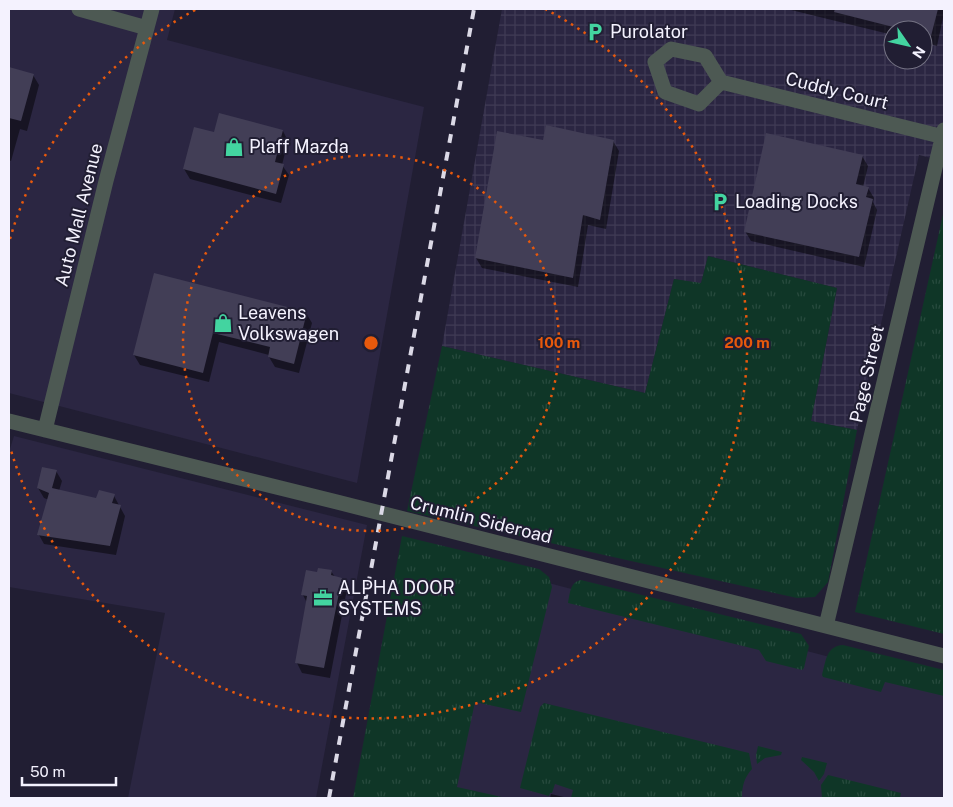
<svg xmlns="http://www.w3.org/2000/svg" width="953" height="807" viewBox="0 0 953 807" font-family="'Public Sans',sans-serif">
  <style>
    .built { fill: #2b2642 }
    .industrial { fill: url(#industrial-grid); fill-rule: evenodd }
    .grass { fill: url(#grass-tufts) }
    .shadow { fill: #0007 }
    .building { fill: #423e56 }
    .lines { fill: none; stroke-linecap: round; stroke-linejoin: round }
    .minor { stroke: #4d5953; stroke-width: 15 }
    .rail { stroke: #dbd9e6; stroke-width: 4; stroke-dasharray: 9 9; stroke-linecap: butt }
    .ring { fill: none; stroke: #e8590c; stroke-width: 2.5; stroke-dasharray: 2.5 5 }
    .labels { text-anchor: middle; stroke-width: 4; stroke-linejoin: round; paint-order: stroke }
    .poi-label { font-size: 18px; fill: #f4f2fe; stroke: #211e33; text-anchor: start }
    .street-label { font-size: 18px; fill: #f4f2fe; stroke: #211e33 }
    .centre { fill: #e8590c; stroke: #211e33; stroke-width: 2.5 }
    .ring-label { font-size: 15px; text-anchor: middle; font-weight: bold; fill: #e8590c; stroke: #211e33; stroke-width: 4; stroke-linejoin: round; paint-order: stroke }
  </style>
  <defs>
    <pattern id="industrial-grid" width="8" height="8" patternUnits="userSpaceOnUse" patternTransform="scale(1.25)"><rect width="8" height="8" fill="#2b2642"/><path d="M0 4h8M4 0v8" fill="none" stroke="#403b55"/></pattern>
    <pattern id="grass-tufts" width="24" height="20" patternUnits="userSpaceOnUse" patternTransform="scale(1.25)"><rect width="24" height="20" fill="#0f3627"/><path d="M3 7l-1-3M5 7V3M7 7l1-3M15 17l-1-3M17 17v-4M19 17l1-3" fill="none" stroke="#274a3d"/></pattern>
  </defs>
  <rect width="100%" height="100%" fill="#211e33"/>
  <path class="built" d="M9 9H175L167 40 424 107 357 483 9 393Z
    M14 436 367 525 316 798H128L165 613 9 587V452Z
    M461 560 944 687V798H353Z"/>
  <path class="industrial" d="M502 9H944V161L919 155 857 430 811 421 837 288 708 256 701 284 674 279 645 393 442 346ZM893 30H923V60H893Z"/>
  <path class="grass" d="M944 210V634L855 612Z
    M708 256 837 288 811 421 857 430 828 582 815 597 797 598 407 511 442 346 645 393 674 279 701 283Z
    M402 536 539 569 549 577 552 587 521 712 475 702 457 787 502 797V798H353Z
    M581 580 801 634 809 646 804 668 802 670 766 661 759 650 568 603C570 593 570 582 581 580Z
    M843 645 944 670V696L885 682 881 692 823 677 822 675C826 661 826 646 843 645Z
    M544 703 749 753 752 769C744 778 742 786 742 798H571L573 790 555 784 552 793H550L549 796 520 788 540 707Z
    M758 746 782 752 781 755 765 758 757 764 756 755Z
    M802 757 827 763 824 774 819 781 814 772 801 760Z
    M828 775 901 793 900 798H822L821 785Z"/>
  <path class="shadow" d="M787 9H944V13L937 46 923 42V30H893V35Z
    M9 68 33 75 39 85 27 131 20 129 11 161 9 160Z
    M283 131 288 141 282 165 289 175 281 203 190 179 184 169 215 134Z
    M613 141 619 151 606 229 588 225 578 287 482 268 476 258Z
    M862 156 868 166 863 187 868 188 874 198 873 202 877 210 864 267 751 241 745 231Z
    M155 275 306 313 312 323 299 373 275 367 269 357V355L219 342 209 382 140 365 134 355Z
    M56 471 62 481 59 491 97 500 114 496 125 516 116 555 44 544 39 535 49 500 44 498 38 488Z
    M331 571 335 577 341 579 347 589 330 678 302 673 297 663 307 603 303 595 318 574Z
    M551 794 568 798H550Z"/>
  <path class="building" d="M835 9H938L931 36 923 34V30H905L834 12Z
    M9 67 34 74 21 121 9 118Z
    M219 113 283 130 275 162 284 164 276 194 183 169 194 127 214 132Z
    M546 125 614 140 600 220 583 215 573 278 475 258 497 131 543 140Z
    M766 133 863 155 856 184 869 187 866 197 873 199 859 257 744 232Z
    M154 273 307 312 294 364 268 357 270 347 213 333 203 373 133 355Z
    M42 467 57 470 52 488 96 498 99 490 115 494 112 503 121 505 110 546 37 535 49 493 37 488Z
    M318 568 332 570 331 575 342 578 324 668 295 663 307 596 301 595 306 570 317 572Z"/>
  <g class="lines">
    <path class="minor" d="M79 9 147 28
      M721 82 699 104 665 92 655 62 671 49 705 56 721 82 944 137
      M9 421 337 502 944 656
      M45 430 106 181 152 9
      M826 626 944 130"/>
    <path class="rail" d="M329 798 474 9"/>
  </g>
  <g class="ring">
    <circle cx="371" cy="343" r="188"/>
    <path d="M10 239A376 376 0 0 1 197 9M545 9A376 376 0 1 1 10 447"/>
  </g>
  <defs>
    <g id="parking-bare" transform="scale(1.5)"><path d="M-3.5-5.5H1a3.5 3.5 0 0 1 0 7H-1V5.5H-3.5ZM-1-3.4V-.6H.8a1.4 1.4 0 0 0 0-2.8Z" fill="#43d4a0" stroke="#211e33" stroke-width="2.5" paint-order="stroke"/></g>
    <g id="shop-bare" transform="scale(1.5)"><path d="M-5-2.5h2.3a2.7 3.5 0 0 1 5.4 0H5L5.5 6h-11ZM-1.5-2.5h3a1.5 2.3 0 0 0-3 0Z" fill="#43d4a0" stroke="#211e33" stroke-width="2.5" paint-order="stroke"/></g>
    <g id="office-bare" transform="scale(1.5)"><path d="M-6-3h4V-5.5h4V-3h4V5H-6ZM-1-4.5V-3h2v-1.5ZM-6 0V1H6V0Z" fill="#43d4a0" stroke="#211e33" stroke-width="2.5" paint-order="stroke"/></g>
  </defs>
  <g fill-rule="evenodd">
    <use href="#parking-bare" x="595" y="32"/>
    <use href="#shop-bare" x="234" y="147"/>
    <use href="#parking-bare" x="720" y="202"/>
    <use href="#shop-bare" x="223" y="323"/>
    <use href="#office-bare" x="323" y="598"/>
  </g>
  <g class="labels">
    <g class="poi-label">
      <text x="610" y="38">Purolator</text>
      <text x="249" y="153">Plaff Mazda</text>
      <text x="735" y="208">Loading Docks</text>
      <text x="238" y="319">Leavens<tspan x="238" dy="21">Volkswagen</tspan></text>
      <text x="338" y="594">ALPHA DOOR<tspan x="338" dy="21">SYSTEMS</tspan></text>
    </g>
    <g class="street-label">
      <text transform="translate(837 91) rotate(14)" y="6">Cuddy Court</text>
      <text transform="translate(79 215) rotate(-76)" y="6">Auto Mall Avenue</text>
      <text transform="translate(867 374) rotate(-77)" y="6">Page Street</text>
      <text transform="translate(481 520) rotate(14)" y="6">Crumlin Sideroad</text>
    </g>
  </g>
  <circle cx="371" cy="343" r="8" class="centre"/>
  <g class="ring-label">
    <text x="559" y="348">100 m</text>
    <text x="747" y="348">200 m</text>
  </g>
  <rect width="953" height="807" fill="none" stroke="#f4f2fe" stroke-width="20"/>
  <g transform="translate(908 45) rotate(124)"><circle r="24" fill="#211e33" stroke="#757384"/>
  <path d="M0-4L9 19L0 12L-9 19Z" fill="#43d4a0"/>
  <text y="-8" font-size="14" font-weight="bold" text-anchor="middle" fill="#f4f2fe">N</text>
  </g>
  <path d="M22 777v8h94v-8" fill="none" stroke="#f4f2fe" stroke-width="2.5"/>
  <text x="30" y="777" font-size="15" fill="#f4f2fe" stroke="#211e33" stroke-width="4" paint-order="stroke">50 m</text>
</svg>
